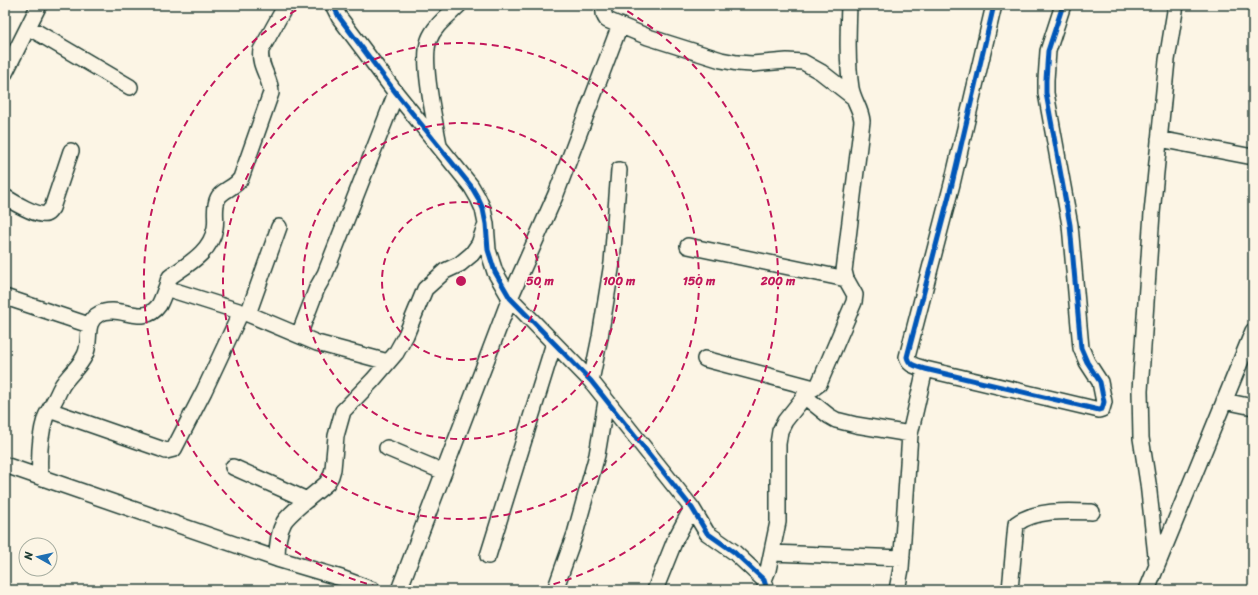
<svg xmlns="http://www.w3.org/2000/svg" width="1258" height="595" viewBox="0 0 1258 595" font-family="Sriracha,sans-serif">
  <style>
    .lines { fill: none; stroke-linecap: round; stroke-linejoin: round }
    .minor-casing { stroke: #1f3d34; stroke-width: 18 }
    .minor { stroke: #fcf5e5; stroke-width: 15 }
    .cycleway-casing { stroke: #fcf5e5; stroke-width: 8 }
    .cycleway { stroke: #0057b8; stroke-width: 5 }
    .ring { fill: none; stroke: #c2185b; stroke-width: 2; stroke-dasharray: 7 5 }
    .centre { fill: #c2185b; stroke: #fcf5e5; stroke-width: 2 }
    .ring-label { font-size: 12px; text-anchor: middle; font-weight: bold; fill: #c2185b; stroke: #fcf5e5; stroke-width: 3; stroke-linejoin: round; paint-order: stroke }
  </style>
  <rect width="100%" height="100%" fill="#fcf5e5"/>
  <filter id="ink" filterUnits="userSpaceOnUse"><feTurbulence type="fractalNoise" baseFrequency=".025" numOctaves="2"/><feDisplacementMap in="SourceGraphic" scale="8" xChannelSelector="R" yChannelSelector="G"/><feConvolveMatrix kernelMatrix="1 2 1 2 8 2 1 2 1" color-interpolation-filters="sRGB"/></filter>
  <g filter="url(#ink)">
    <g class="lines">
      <g class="minor-casing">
        <path id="minor" d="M333 5 339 17 396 93 471 186 478 198 483 209 486 224 488 250 495 272 510 298 591 381 692 508 707 533 734 552 764 580 767 590
          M605 5C603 11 603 15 607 20L648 37 721 60 737 63 752 64 787 61 803 62 821 72 853 97
          M994 5 952 184 907 357C909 366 917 366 925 369L1099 410 1102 409 1104 402 1100 382 1087 362 1081 348 1070 225 1046 93V80L1048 51 1063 5
          M28 27 130 87
          M5 73 39 5
          M1159 139 1253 157
          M439 145C435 122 421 61 429 40 434 26 448 16 459 5
          M5 197C13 202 38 217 46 214 49 213 50 210 52 208L71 151
          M688 246 846 279
          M167 286 172 290 248 314 317 343 388 362
          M5 297 89 325
          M248 314 279 227
          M299 335 317 288 325 274 396 93
          M705 359 814 388
          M591 381 600 337 612 263 619 170
          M804 396 829 416 836 420 856 425 910 434
          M1224 401 1253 407
          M49 410 161 449 166 451 174 449 204 391 241 312
          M387 448 444 472
          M5 465 277 559 341 578 373 590
          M233 467 307 500
          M40 477C39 458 39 438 45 419 46 414 51 408 53 403 57 397 59 390 63 384 70 374 80 366 85 355 92 342 83 322 99 314 120 303 143 328 159 305 162 300 164 293 166 288 168 284 167 281 170 277 188 264 211 252 215 228 217 218 213 208 218 198 222 190 235 188 241 178L271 93C271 78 258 66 261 50L286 5
          M772 553 902 558
          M488 556 554 343
          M277 559C277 547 278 533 284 522 290 512 317 492 327 483L331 476 333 469 336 436 343 411 373 380 396 353 406 335 425 289 445 271 460 264 472 254 479 244 484 229
          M1157 565 1148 483 1141 438 1140 391 1152 213 1167 60 1176 5
          M764 580 768 570 778 522V444L780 431 785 421 808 392 819 384 854 302 855 295 846 279 844 271 862 121C861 109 853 100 851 88 847 61 848 33 849 5
          M399 590 510 298 556 194 620 25
          M555 590 575 534 597 455 606 401
          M655 590 675 540 692 508
          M897 590 901 569 910 434 925 369
          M1010 590 1016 524C1036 509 1068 511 1092 512
          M1147 590 1253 331"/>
      </g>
      <use href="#minor" class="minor"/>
      <g class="cycleway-casing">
        <path id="cycleway" d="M333 5 339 17 396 93 471 186 478 198 483 209 486 224 488 250 495 272 510 298 591 381 692 508 707 533 734 552 764 580 767 590
          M994 5 952 184 907 357C909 366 917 366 925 369L1099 410 1102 409 1104 402 1100 382 1087 362 1081 348 1070 225 1046 93V80L1048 51 1063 5"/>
      </g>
      <use href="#cycleway" class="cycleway"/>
    </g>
  </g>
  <g class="ring">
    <circle cx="461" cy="281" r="79"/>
    <circle cx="461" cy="281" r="158"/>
    <circle cx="461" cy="281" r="238"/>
    <path d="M390 590A317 317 0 0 1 305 5M617 5A317 317 0 0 1 532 590"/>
  </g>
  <circle cx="461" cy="281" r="6" class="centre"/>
  <g class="ring-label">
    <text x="540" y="285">50 m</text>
    <text x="619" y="285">100 m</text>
    <text x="699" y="285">150 m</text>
    <text x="778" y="285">200 m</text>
  </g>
  <rect width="1258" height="595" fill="none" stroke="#fcf5e5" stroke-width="20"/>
  <rect x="10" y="10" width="1238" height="575" fill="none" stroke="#1f3d34" stroke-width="1.5" filter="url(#ink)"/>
  <g transform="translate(38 557) rotate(278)"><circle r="19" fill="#fcf5e5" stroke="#a4ab9e"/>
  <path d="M0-3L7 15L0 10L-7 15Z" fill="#1f6fb2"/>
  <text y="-6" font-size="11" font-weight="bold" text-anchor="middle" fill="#1f3d34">N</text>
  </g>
</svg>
